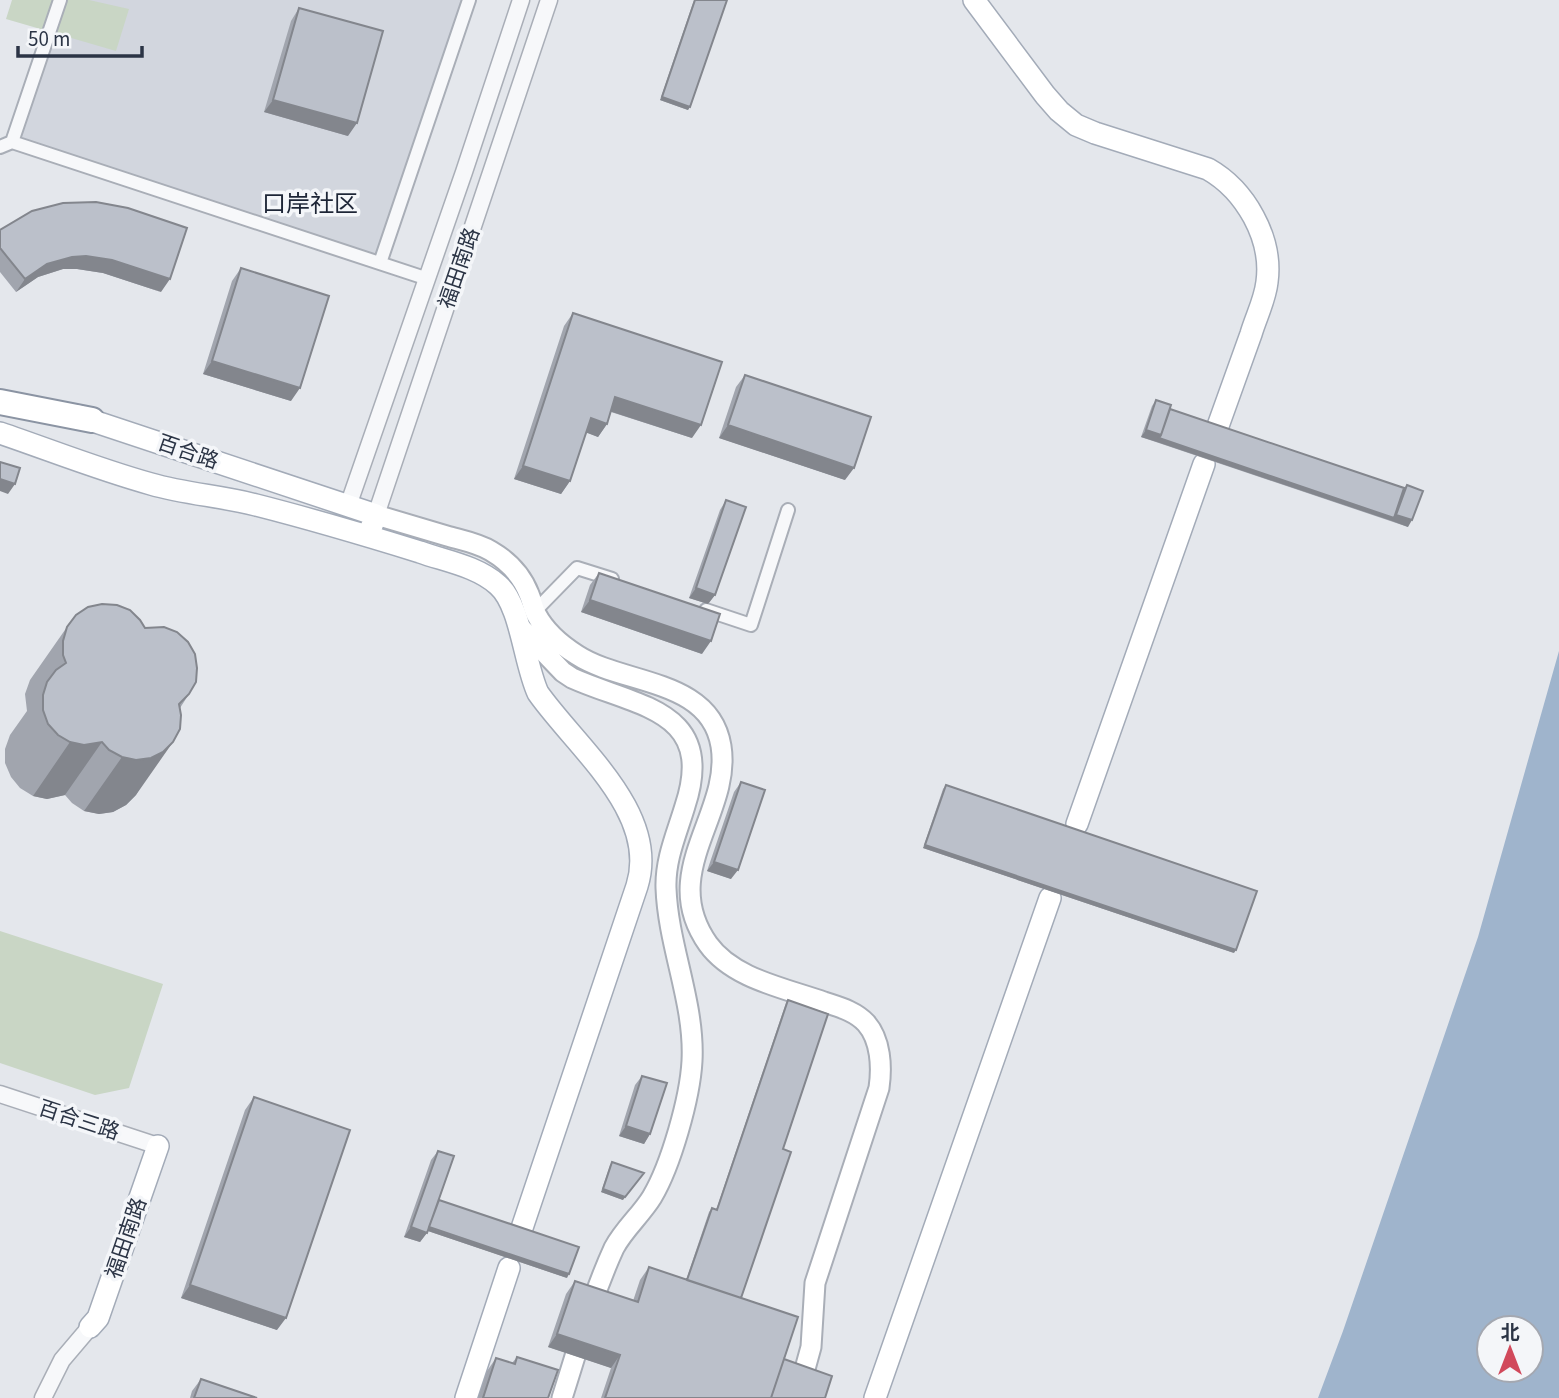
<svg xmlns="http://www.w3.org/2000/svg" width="1559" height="1398" viewBox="0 0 1559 1398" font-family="'Source Sans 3','Noto Sans SC',sans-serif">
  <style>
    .built { fill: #d2d6de }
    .green { fill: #c9d6c5 }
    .water { fill: #9fb4cc; fill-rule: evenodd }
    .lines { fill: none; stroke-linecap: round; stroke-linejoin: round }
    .minor-casing { stroke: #a9aeb7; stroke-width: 16 }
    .tertiary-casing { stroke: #a9aeb7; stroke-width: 19 }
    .secondary-casing { stroke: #a9aeb7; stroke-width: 23 }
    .primary-casing { stroke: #a3abb8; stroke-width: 24 }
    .motorway-casing { stroke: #8b94a3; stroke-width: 28 }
    .minor { stroke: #f7f8fa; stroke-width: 12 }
    .tertiary { stroke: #f7f8fa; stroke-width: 16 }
    .secondary { stroke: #fff; stroke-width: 19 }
    .primary { stroke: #fff; stroke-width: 21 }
    .motorway { stroke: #fff; stroke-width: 24 }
    .wall { fill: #a1a5ae }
    .shaded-wall { fill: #83868d }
    .building { fill: #bbc0ca; stroke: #83868d; stroke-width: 2 }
    .labels { text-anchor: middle; stroke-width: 7; stroke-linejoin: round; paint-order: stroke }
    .street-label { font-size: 21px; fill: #2b3445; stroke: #f4f6f9 }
    .quarter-label { font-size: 24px; fill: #1d2536; stroke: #f4f6f9 }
  </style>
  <rect width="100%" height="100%" fill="#e4e7ec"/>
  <path class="built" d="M60 0H469L380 263 12 142Z"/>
  <path class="green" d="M12 0H89L129 9 116 51 6 19Z
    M0 931 163 984 129 1088 95 1095 0 1063Z"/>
  <path class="water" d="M1559 651V1398H1318L1343 1331 1478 937ZM1489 1328H1531V1370H1489Z"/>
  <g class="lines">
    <g class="minor-casing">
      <path id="minor" d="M12 142 425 278
        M0 147 12 142 60 0
        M380 263 469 0
        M706 610 751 625 788 510
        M535 611 577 568 612 579"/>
    </g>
    <g class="tertiary-casing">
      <path id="tertiary" d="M348 506 464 172 521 0
        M376 515 549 0
        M0 1094 158 1146
        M43 1398 62 1360 90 1327"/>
    </g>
    <g class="secondary-casing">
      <path id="secondary" d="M376 515C399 522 423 529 447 536 461 540 478 543 491 551 508 561 522 576 529 594 532 601 533 608 536 614 545 631 561 645 577 655 623 685 710 678 721 746 732 814 657 872 708 944 733 979 785 988 824 1002 839 1007 855 1011 866 1023 881 1040 882 1067 879 1088L815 1283 811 1347 797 1398
        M519 626 563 672 572 678C636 707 717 709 685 806 677 833 665 859 666 888 668 946 695 1003 692 1061 690 1098 671 1165 652 1197 641 1215 624 1229 614 1248 592 1296 578 1348 562 1398"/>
    </g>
    <g class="primary-casing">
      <path id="primary" d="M974 0 1045 95 1059 111 1076 125 1095 133 1208 169C1245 190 1273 238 1267 282 1265 300 1256 317 1251 334 1240 364 1229 395 1218 426
        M78 416 376 515 368 536
        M0 433C50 450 100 470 151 484 186 494 221 496 256 505 311 519 365 535 420 552 445 561 477 566 498 585 521 605 524 663 538 693 576 747 660 813 637 886L522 1228
        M1077 824 1204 464
        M90 1327 98 1318 158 1146
        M466 1398 509 1268
        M875 1398 1050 898"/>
    </g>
    <g class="motorway-casing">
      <path id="motorway" d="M0 402 92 420"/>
    </g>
    <use href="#minor" class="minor"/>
    <use href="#tertiary" class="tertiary"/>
    <use href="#secondary" class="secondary"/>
    <use href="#primary" class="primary"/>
    <use href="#motorway" class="motorway"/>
  </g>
  <path class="wall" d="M694 0H727L688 110 660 100Z
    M299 8 348 136 264 112 291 21Z
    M0 230 161 292 103 273 77 269H63L38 277 16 292 0 272Z
    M241 268 291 401 203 374 232 281Z
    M573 313 692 438 611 412 607 424 598 437 586 432 570 481 561 494 514 479 564 326Z
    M745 375 845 480 719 438 736 387Z
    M1156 400 1170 409 1404 488 1407 485 1408 527 1141 437 1152 406Z
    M726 500 715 595 708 604 689 598 720 510Z
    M599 573 702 654 581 612 590 585Z
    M67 627 145 628 189 694 180 708 136 795 126 805 113 812 99 814 84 811 72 803 65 795 47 799 33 796 20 788 11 777 5 763V749L10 735 27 711 25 694 30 680Z
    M741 782 731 879 707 871 734 792Z
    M946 785 1234 953 923 848 943 789Z
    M788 1000 783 1149 741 1298 784 1359 825 1398H601L611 1368 548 1347 566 1294 575 1281 633 1301 640 1280 649 1267 686 1280 709 1212 712 1208 716 1210 786 1003Z
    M642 1076 650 1134 644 1144 619 1136 635 1085Z
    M254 1097 277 1330 181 1298 245 1110Z
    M438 1151 439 1200 567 1278 428 1231 420 1242 404 1237 431 1160Z
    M612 1162 623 1200 601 1192 610 1165Z
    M517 1357 548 1398H478L487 1371 496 1358 512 1363Z
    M201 1379 257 1398H190L192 1391Z"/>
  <path class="shaded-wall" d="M662 97 690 107 688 110 660 100Z
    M273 100 357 123 348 136 264 112Z
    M86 256 112 260 170 279 161 292 103 273 77 269H63L38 277 16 292 25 279 47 264 72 257Z
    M212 361 300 388 291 401 203 374Z
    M615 397 701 425 692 438 606 410Z
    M591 418 607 424 598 437 582 431Z
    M728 425 854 468 845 480 719 438Z
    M1146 430 1161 435 1157 442 1141 437Z
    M1159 438 1394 518 1392 521 1157 442Z
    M523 466 570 481 561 494 514 479Z
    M0 479 15 484 8 494 0 491Z
    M1396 515 1412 520 1408 527 1392 521Z
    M696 588 715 595 708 604 689 598Z
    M590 600 711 641 702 654 581 612Z
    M70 742H102L65 795 47 799 33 796Z
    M173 742 136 795 126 805 113 812 99 814 84 811 122 757Z
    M925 845 1236 950 1234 953 923 848Z
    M714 862 738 870 731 879 707 871Z
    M626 1126 650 1134 644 1144 619 1136Z
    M644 1173 623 1200 601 1192 603 1189Z
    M411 1227 427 1233 420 1242 404 1237Z
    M427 1227 569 1274 567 1278 425 1230Z
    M190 1285 286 1318 277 1330 181 1298Z
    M557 1334 620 1355 611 1368 548 1347Z"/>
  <path class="building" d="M695 0H727L690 107 662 97Z
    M299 8 383 31 357 123 273 100Z
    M96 202 128 208 187 228 170 279 112 260 86 256 72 257 47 264 25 279 0 248V230L32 211 63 203Z
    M241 268 329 296 300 388 212 361Z
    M573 313 722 362 701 425 615 397 607 424 591 418 570 481 523 466Z
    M745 375 871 417 854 468 728 425Z
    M1156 400 1171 405 1161 435 1146 430Z
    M1170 409 1404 488 1394 518 1159 438 1161 435Z
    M0 462 20 468 15 484 0 479Z
    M1407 485 1423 491 1412 520 1396 515Z
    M726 500 746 507 715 595 696 588Z
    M599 573 720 614 711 641 590 600Z
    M102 604 117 605 130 610 140 620 145 628 164 627 177 632 188 642 195 654 197 668 196 682 189 694 179 704 181 715 180 729 173 742 163 752 151 758 136 760 122 757 109 750 102 742 84 745 70 742 58 735 48 724 43 710V695L47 682 56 670 66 663 63 655V641L67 627 76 615 88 607Z
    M741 782 765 790 738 870 714 862Z
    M946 785 1257 891 1236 950 925 845Z
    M788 1000 828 1014 783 1149 791 1152 741 1298 687 1280 712 1208 717 1210Z
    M642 1076 667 1083 650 1134 626 1126Z
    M254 1097 350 1130 286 1318 190 1285Z
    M438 1151 454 1156 427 1233 411 1227Z
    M612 1162 644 1173 625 1197 603 1189Z
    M439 1200 579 1247 569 1274 429 1227Z
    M649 1267 798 1317 771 1398H605L620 1355 557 1334 575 1281 638 1302Z
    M517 1357 558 1370 548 1398H483L496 1358 515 1364Z
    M784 1359 832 1376 825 1398H771Z
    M201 1379 257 1398H194Z"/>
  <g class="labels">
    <g class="street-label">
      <text transform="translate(459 268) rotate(-71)" y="7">福田南路</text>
      <text transform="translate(188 452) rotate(19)" y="7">百合路</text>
      <text transform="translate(79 1120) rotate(18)" y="7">百合三路</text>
      <text transform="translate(126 1238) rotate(-71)" y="7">福田南路</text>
    </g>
    <g class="quarter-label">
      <text x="310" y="212">口岸社区</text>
    </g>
  </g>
  <g transform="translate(1510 1349)"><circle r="33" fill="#f4f6f9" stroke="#a4a8b1" stroke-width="2"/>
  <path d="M0-5L12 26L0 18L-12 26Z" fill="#d1495b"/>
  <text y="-10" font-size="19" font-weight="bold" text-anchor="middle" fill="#2b3445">北</text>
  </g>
  <path d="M18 46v10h124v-10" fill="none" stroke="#2b3445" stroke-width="3.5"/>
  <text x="28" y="46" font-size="21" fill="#2b3445" stroke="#f4f6f9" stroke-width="5" paint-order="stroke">50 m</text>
</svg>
